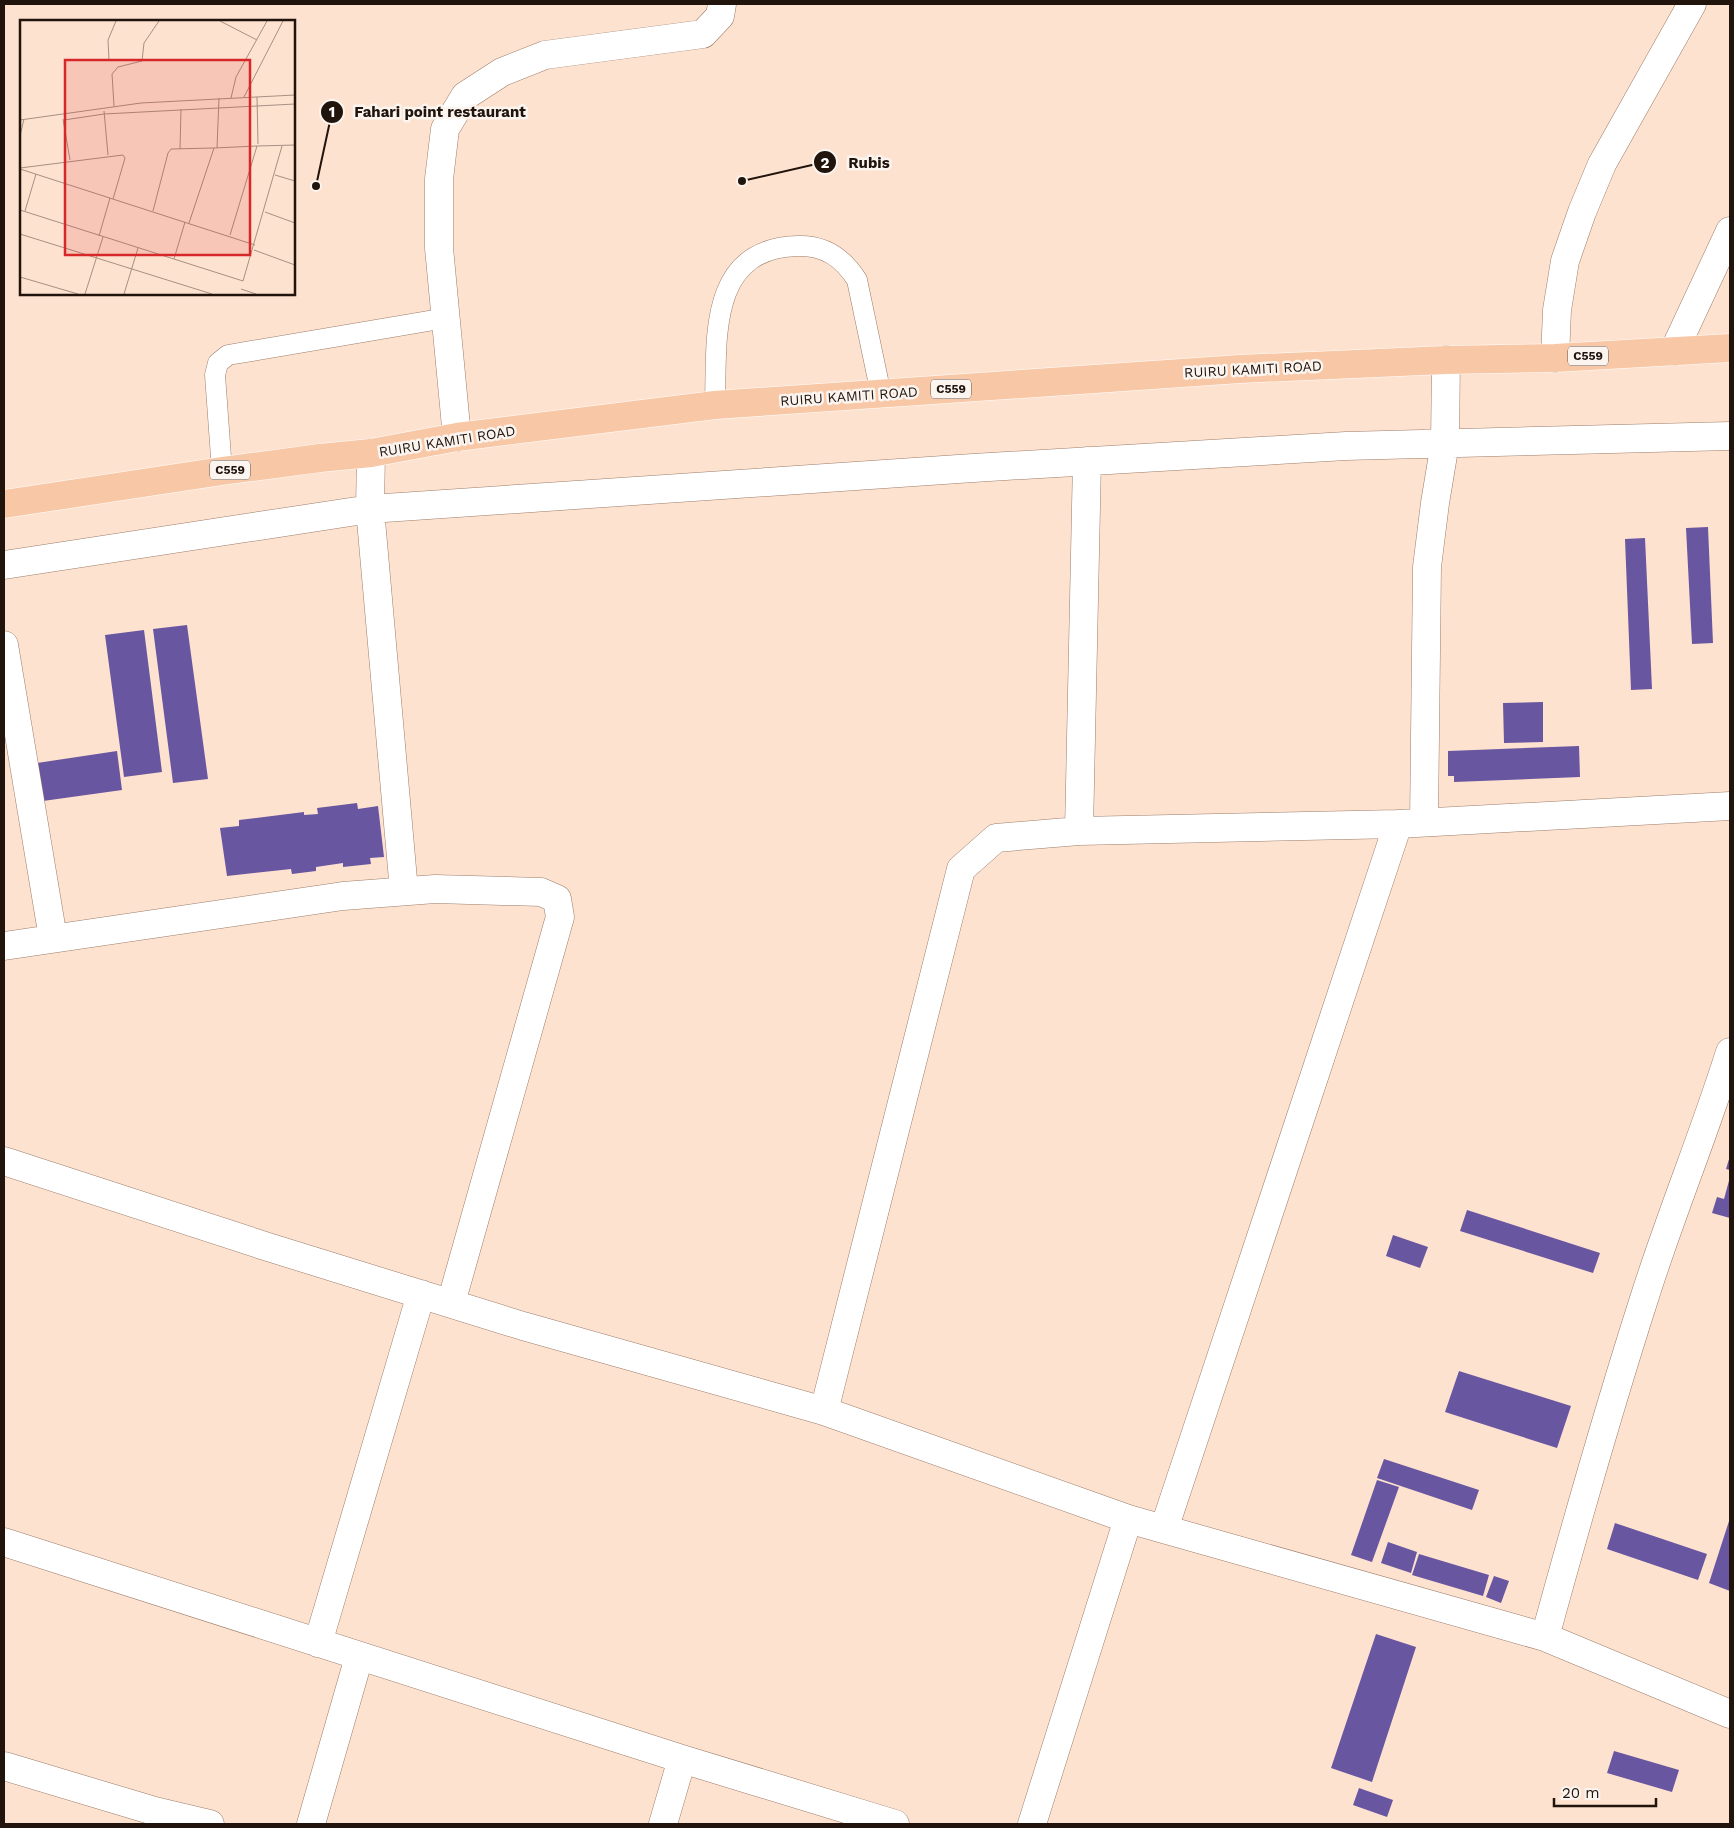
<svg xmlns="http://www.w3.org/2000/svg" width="1734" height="1828" viewBox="0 0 1734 1828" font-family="'Work Sans',sans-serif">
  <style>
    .building { fill: #6856a1 }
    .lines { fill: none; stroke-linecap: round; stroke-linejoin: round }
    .service-casing { stroke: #9c7d69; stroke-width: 21 }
    .minor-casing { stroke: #9c7d69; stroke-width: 29 }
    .primary-casing { stroke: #fff; stroke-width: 29 }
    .service { stroke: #fff; stroke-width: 20 }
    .minor { stroke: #fff; stroke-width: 28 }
    .primary { stroke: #f8c8a6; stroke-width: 28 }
    .labels { text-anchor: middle; stroke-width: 5; stroke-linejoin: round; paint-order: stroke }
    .shield { fill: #fbf4ef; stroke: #625751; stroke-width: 1 }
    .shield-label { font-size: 12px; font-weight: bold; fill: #20140d }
    .street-label { font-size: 14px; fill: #20140d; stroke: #fbf4ef }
    .inset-road { fill: none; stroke: #a59082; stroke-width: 1 }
    .view { fill: #d62828; fill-opacity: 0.15; stroke: #d62828; stroke-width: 2.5 }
    .inset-edge { fill: none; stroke: #20140d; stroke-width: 2.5 }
    .leader { fill: none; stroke: #20140d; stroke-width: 2 }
    .callout-dot { fill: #20140d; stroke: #fbf4ef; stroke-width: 2 }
    .mark-label { font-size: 15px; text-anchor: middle; font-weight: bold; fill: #fff }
    .callout-label { font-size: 15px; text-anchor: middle; font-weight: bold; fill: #20140d; stroke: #fbf4ef; stroke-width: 5; stroke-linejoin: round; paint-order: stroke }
  </style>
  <rect width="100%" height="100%" fill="#fee2d0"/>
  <path class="building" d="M1708 527 1713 643 1692 644 1686 528Z
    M1645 538 1652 689 1631 690 1625 539Z
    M187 625 208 779 173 783 153 629Z
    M144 630 162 772 124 777 105 635Z
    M1543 702V742L1504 743 1503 703Z
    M1579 746 1580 777 1454 782V776H1448V751Z
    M117 751 122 790 43 801 37 763Z
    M357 803 358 809 378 806 384 857 370 858 371 864 343 867V863L316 867V871L292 874 291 869 227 876 220 828 239 826V820L304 812V815L318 814 317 808Z
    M1730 1156V1170L1726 1169Z
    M1730 1177V1218L1712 1213 1717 1197 1724 1199Z
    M1467 1210 1600 1253 1593 1273 1460 1231Z
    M1393 1235 1428 1247 1420 1268 1386 1256Z
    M1459 1371 1571 1406 1557 1448 1445 1412Z
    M1384 1459 1479 1490 1472 1510 1377 1478Z
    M1377 1480 1399 1487 1372 1562 1351 1555Z
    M1730 1518V1591L1709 1583Z
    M1615 1523 1707 1554 1698 1580 1607 1549Z
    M1388 1542 1417 1552 1411 1573 1381 1563Z
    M1419 1554 1489 1575 1483 1596 1412 1575Z
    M1494 1576 1509 1581 1501 1603 1486 1597Z
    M1376 1634 1416 1647 1372 1782 1331 1768Z
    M1614 1751 1679 1770 1672 1792 1607 1773Z
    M1359 1788 1393 1800 1387 1817 1353 1805Z"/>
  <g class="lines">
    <g class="service-casing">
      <path id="service" d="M715 405C717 340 707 248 798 246 825 245 843 258 857 280L881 394
        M222 471 215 375 218 363 228 355 446 318"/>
    </g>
    <g class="minor-casing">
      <path id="minor" d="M1674 351 1730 231
        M1555 358 1557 310 1565 261 1582 212 1602 164 1692 4
        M457 437 439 248V179L445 129 465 96 502 72 545 55 703 34 720 16 722 4
        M371 453 370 509 404 891
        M4 565 370 509 973 468 1346 446 1730 436
        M4 645 53 938
        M1424 822 1427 567 1435 503 1445 443 1446 360
        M1079 831 1087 461
        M4 946 343 896 435 889 541 892 557 899 560 917 451 1303
        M4 1161 268 1247 523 1326 824 1411 1128 1519 1545 1637 1730 1714
        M824 1411 961 869 996 838 1079 831 1398 824
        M1164 1529 1398 824 1730 806
        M4 1542 682 1759 895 1824
        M1545 1637C1576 1524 1608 1411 1644 1299 1670 1216 1704 1135 1730 1052
        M318 1643 421 1294
        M4 1766 151 1810 210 1824
        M311 1824 359 1657
        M663 1824 682 1759
        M1032 1824 1128 1519"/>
    </g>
    <g class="primary-casing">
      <path id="primary" d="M4 504 222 471 320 458 371 453 457 437 715 405 1240 369 1446 360 1555 358 1730 348"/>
    </g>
    <use href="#service" class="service"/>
    <use href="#minor" class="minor"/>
    <use href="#primary" class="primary"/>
  </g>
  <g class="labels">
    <g class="shield">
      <rect x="1568" y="346.5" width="40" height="19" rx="4"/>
      <rect x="931" y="379.5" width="40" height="19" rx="4"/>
      <rect x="210" y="460.5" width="40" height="19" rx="4"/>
    </g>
    <g class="shield-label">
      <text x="1588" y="360">C559</text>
      <text x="951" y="393">C559</text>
      <text x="230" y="474">C559</text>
    </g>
    <g class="street-label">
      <text transform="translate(1253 369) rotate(-3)" y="5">RUIRU KAMITI ROAD</text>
      <text transform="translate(849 396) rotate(-4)" y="5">RUIRU KAMITI ROAD</text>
      <text transform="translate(447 441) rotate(-9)" y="5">RUIRU KAMITI ROAD</text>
    </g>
  </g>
  <g transform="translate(20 20)">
    <rect width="275" height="275" fill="#fee2d0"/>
    <path class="inset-road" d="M200 1 237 20M89 40 88 20 96 1M224 77 263 1M237 77 238 124M211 78 216 57 247 1M94 86 92 54 98 47 122 41 124 23 139 1M84 91 88 135M43 99 50 140M0 100 121 83 275 75M44 100 84 94 275 84M0 116 4 99M197 128 199 78M160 129 161 89M0 148 103 135 105 138 93 179M0 149 235 225M255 155 275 161M0 190 223 261 262 126M5 191 16 154M133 191 148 133 151 129 194 128M245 192 275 203M169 203 194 128 237 126M0 214 192 274M210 215 237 126 275 125M79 216 90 178M234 230 275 245M154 239 165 202M0 257 58 274M221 269 236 274M65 274 83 217M104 274 118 228"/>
    <path class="view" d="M45 40H230V235H45Z"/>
    <rect width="275" height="275" class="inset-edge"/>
  </g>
  <path class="leader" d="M316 186L332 112M742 181L825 162"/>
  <g class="callout-dot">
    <circle cx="316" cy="186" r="5"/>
    <circle cx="742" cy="181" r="5"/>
    <circle cx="332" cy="112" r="12"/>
    <circle cx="825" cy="162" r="12"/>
  </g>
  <g class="mark-label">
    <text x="332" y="117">1</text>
    <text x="825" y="168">2</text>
  </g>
  <g class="callout-label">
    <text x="440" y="117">Fahari point restaurant</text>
    <text x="869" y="168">Rubis</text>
  </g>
  <rect width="1734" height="1828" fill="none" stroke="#20140d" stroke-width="10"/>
  <path d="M1554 1798v8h102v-8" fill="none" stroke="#20140d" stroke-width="2.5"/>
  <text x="1562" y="1798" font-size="15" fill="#20140d" stroke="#fbf4ef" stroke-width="4" paint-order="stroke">20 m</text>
</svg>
